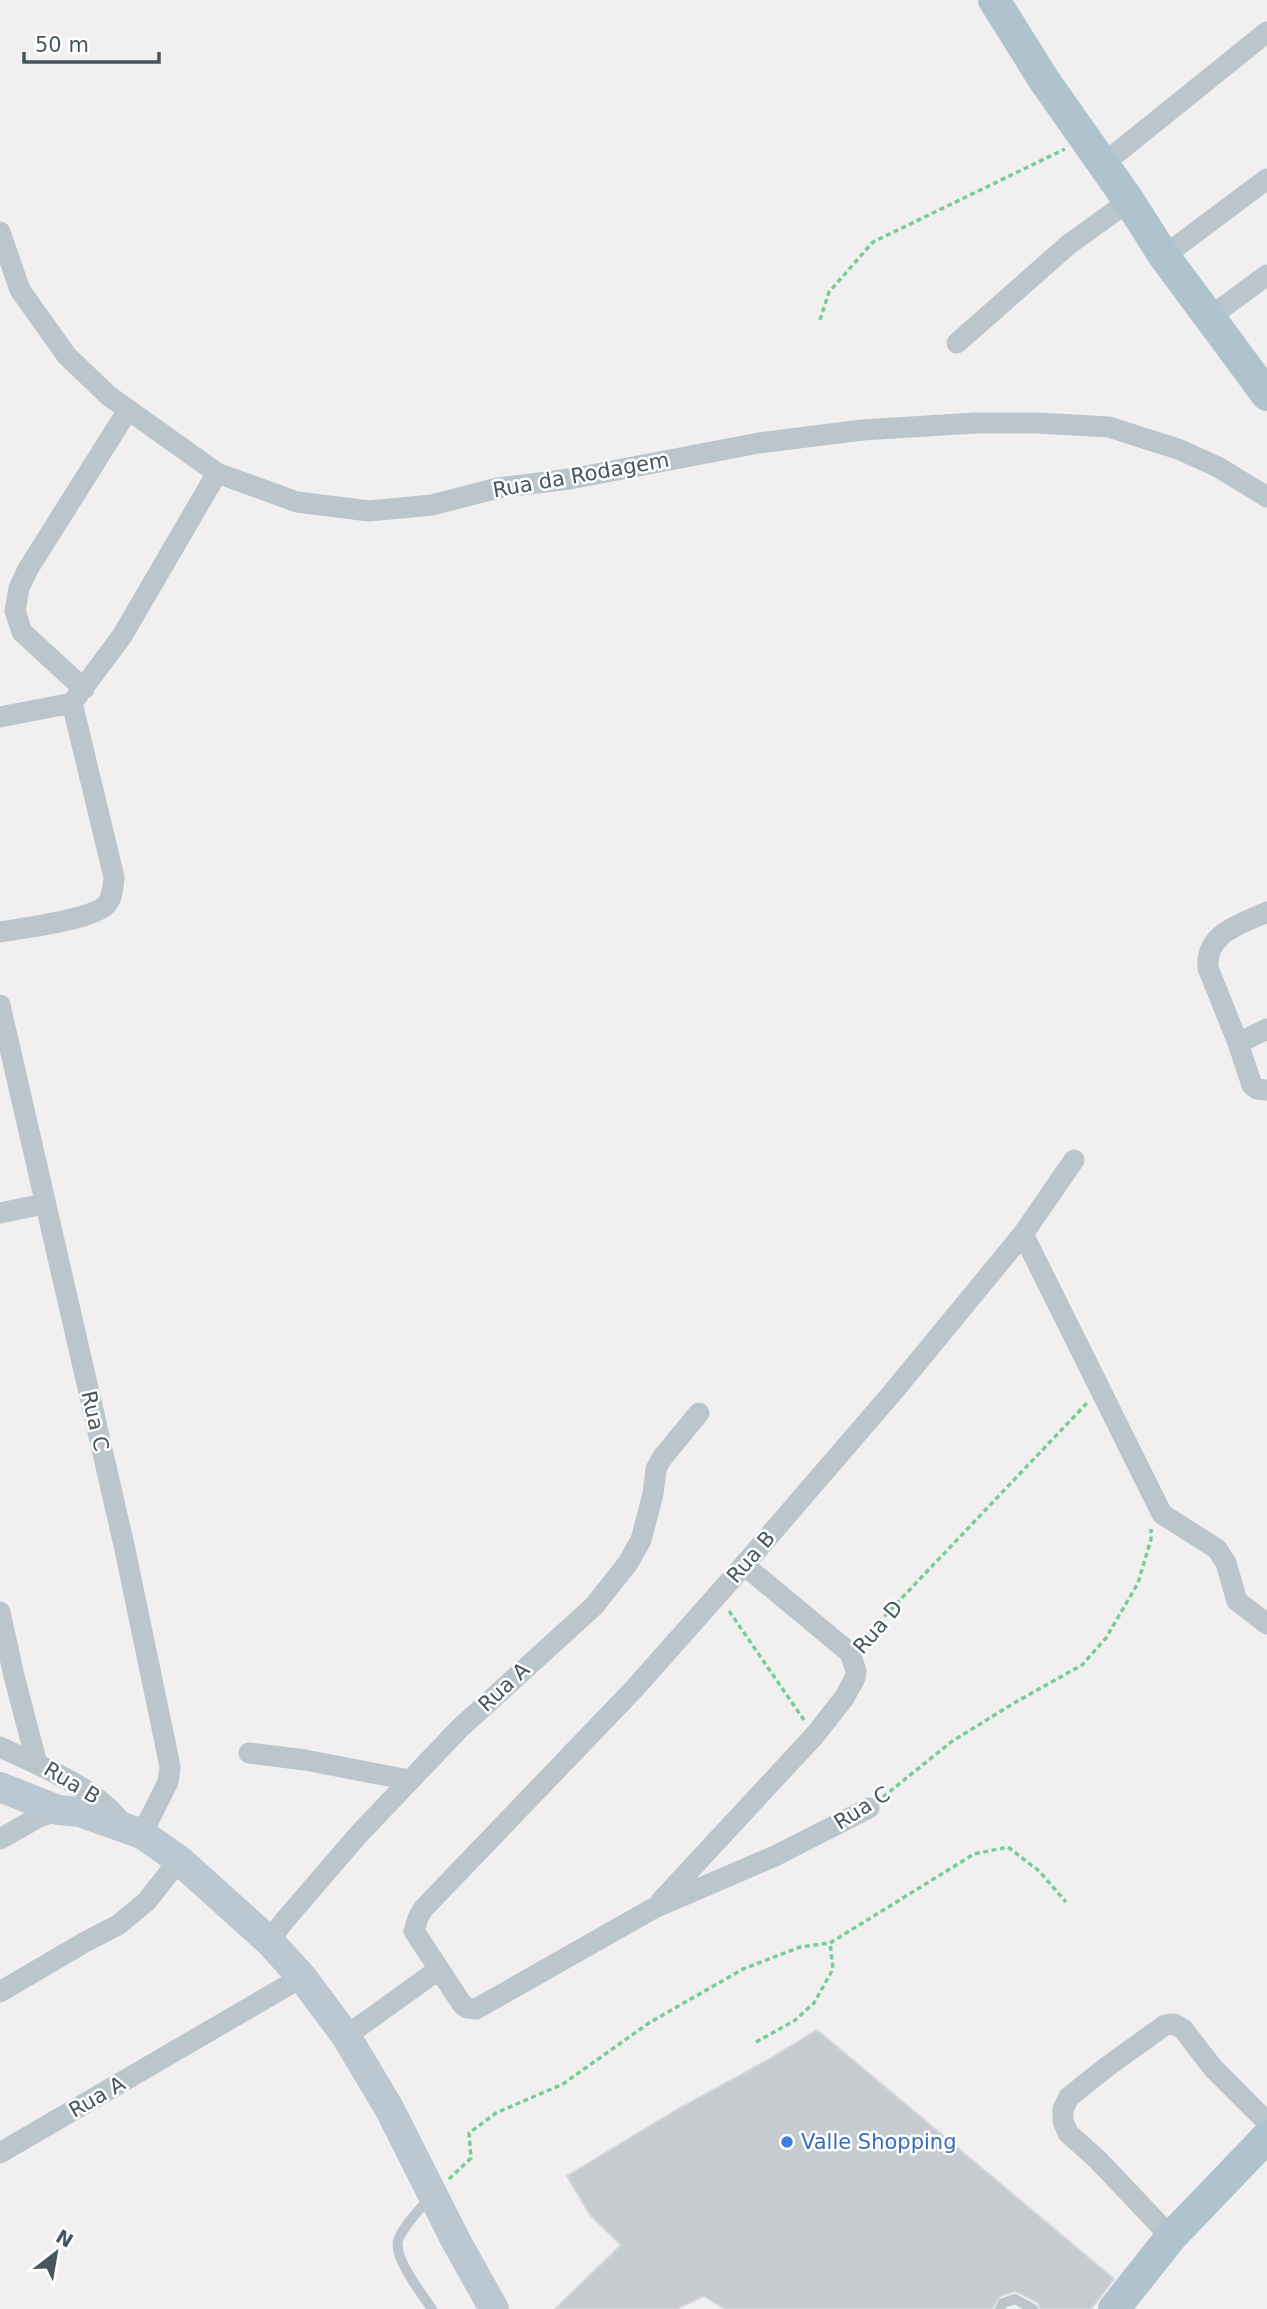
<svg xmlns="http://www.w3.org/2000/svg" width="1267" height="2309" viewBox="0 0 1267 2309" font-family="'DejaVu Sans',sans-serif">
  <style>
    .building { fill: #c6cbcf; stroke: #d3d6db; stroke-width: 2 }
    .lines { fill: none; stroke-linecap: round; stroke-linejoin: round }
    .path { stroke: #75ce97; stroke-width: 3.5; stroke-dasharray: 5 3.5; stroke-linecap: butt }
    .lane { stroke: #bbc6cc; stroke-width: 10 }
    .street { stroke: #bbc6cc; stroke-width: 21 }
    .secondary { stroke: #bbc8d1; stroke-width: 30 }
    .primary { stroke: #afc3ce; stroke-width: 32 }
    .shop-dot { fill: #3f7fe0; stroke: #fff; stroke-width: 2.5 }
    .labels { text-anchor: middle; stroke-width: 5; stroke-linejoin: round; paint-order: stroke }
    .street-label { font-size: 21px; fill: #47555d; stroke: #fff }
    .shop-label { font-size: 21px; fill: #366cbe; stroke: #fff; text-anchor: start }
  </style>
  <rect width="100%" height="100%" fill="#f2eff0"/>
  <path class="building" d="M817 2030 1114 2279 1091 2309H1041L1037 2302 1015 2291 1000 2296 992 2309H725L704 2296 676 2309H555L621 2245 590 2215 567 2176 678 2109 766 2061Z"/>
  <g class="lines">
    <path class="path" d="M820 320 829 292 873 242 1065 149
      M729 1611 804 1720
      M861 1641 1087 1403
      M883 1797 951 1742 1014 1703 1082 1665 1106 1638 1138 1583 1151 1539V1529
      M756 2042 794 2021 814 2003 833 1969 830 1943
      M449 2179 471 2158 469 2133 496 2113 563 2084 649 2023 743 1969 800 1947 830 1943 974 1854 1008 1847 1039 1871 1066 1902"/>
    <path class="lane" d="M431 2196C422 2207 402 2227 398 2241 394 2259 422 2294 432 2309
      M1000 2309 1003 2303 1015 2299 1033 2309"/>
    <path class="street" d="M1103 164 1267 32
      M0 232 20 290 67 356 109 396 217 473 297 502 369 511 432 505 498 488 570 479 759 443 862 430 976 423H1037L1109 427 1140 437 1178 449 1218 467 1267 497
      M1164 256 1267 179
      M1210 317 1267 275
      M957 343 1068 245 1129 201
      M84 689 22 632 15 611 19 588 28 569 128 410
      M0 717 72 703 122 636 217 473
      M1267 912C1241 924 1205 933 1208 968L1238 1043 1252 1085 1257 1089 1267 1090
      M0 932C23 928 93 920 107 904 113 896 113 887 114 877L72 703
      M0 1005 124 1545 166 1747 170 1767 168 1782 142 1834
      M1238 1043 1267 1029
      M0 1213 44 1204
      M1023 1234 1162 1514 1217 1549 1226 1563 1237 1601 1267 1624
      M0 1612 14 1676 37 1764C70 1780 103 1796 125 1827
      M0 1747 37 1764
      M249 1753 305 1760 409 1780
      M869 1808 775 1856 654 1908 476 2009 467 2008 462 2004 414 1931 418 1918 423 1909 635 1688 744 1565 893 1392 1023 1234 1074 1160
      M0 1839 37 1818 58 1810
      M661 1901 815 1735 844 1698 855 1678 856 1671 850 1653 744 1565
      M269 1941 285 1920 359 1834 460 1728 594 1606 628 1563 641 1540 653 1494 656 1469 662 1458 699 1413
      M0 1992 85 1942 118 1925 147 1901 179 1860
      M346 2036 438 1970
      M0 2153 302 1977
      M1171 2237 1098 2160 1068 2133 1063 2121V2109L1069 2097 1108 2066 1165 2025 1174 2024 1183 2029 1213 2068 1267 2122"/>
    <path class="secondary" d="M0 1787 58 1810 80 1812 142 1834 179 1860 269 1941 302 1977 346 2036 389 2108 456 2241 494 2309"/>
    <path class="primary" d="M994 0 1044 80 1129 201 1164 256 1267 395
      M1114 2309 1171 2237 1267 2137"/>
  </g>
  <circle class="shop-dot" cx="787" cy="2142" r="7"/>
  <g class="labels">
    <g class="street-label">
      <text transform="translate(581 475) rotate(-10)" y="7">Rua da Rodagem</text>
      <text transform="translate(95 1421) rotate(77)" y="7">Rua C</text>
      <text transform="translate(751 1557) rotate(-49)" y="7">Rua B</text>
      <text transform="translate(878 1627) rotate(-49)" y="7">Rua D</text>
      <text transform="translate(504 1687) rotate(-43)" y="7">Rua A</text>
      <text transform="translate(72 1783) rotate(31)" y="7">Rua B</text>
      <text transform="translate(862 1808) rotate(-32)" y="7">Rua C</text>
      <text transform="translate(97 2097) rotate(-30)" y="7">Rua A</text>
    </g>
    <g class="shop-label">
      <text x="801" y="2149">Valle Shopping</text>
    </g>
  </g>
  <g transform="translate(56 2253) rotate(31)" stroke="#ffffff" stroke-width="5" paint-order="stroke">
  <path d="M0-5L12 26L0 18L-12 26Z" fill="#47555d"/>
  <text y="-10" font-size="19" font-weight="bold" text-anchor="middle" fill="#47555d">N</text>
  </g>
  <path d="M24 52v10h135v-10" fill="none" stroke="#47555d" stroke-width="3.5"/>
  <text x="35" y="52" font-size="21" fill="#47555d" stroke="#ffffff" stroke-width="5" paint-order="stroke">50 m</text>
</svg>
